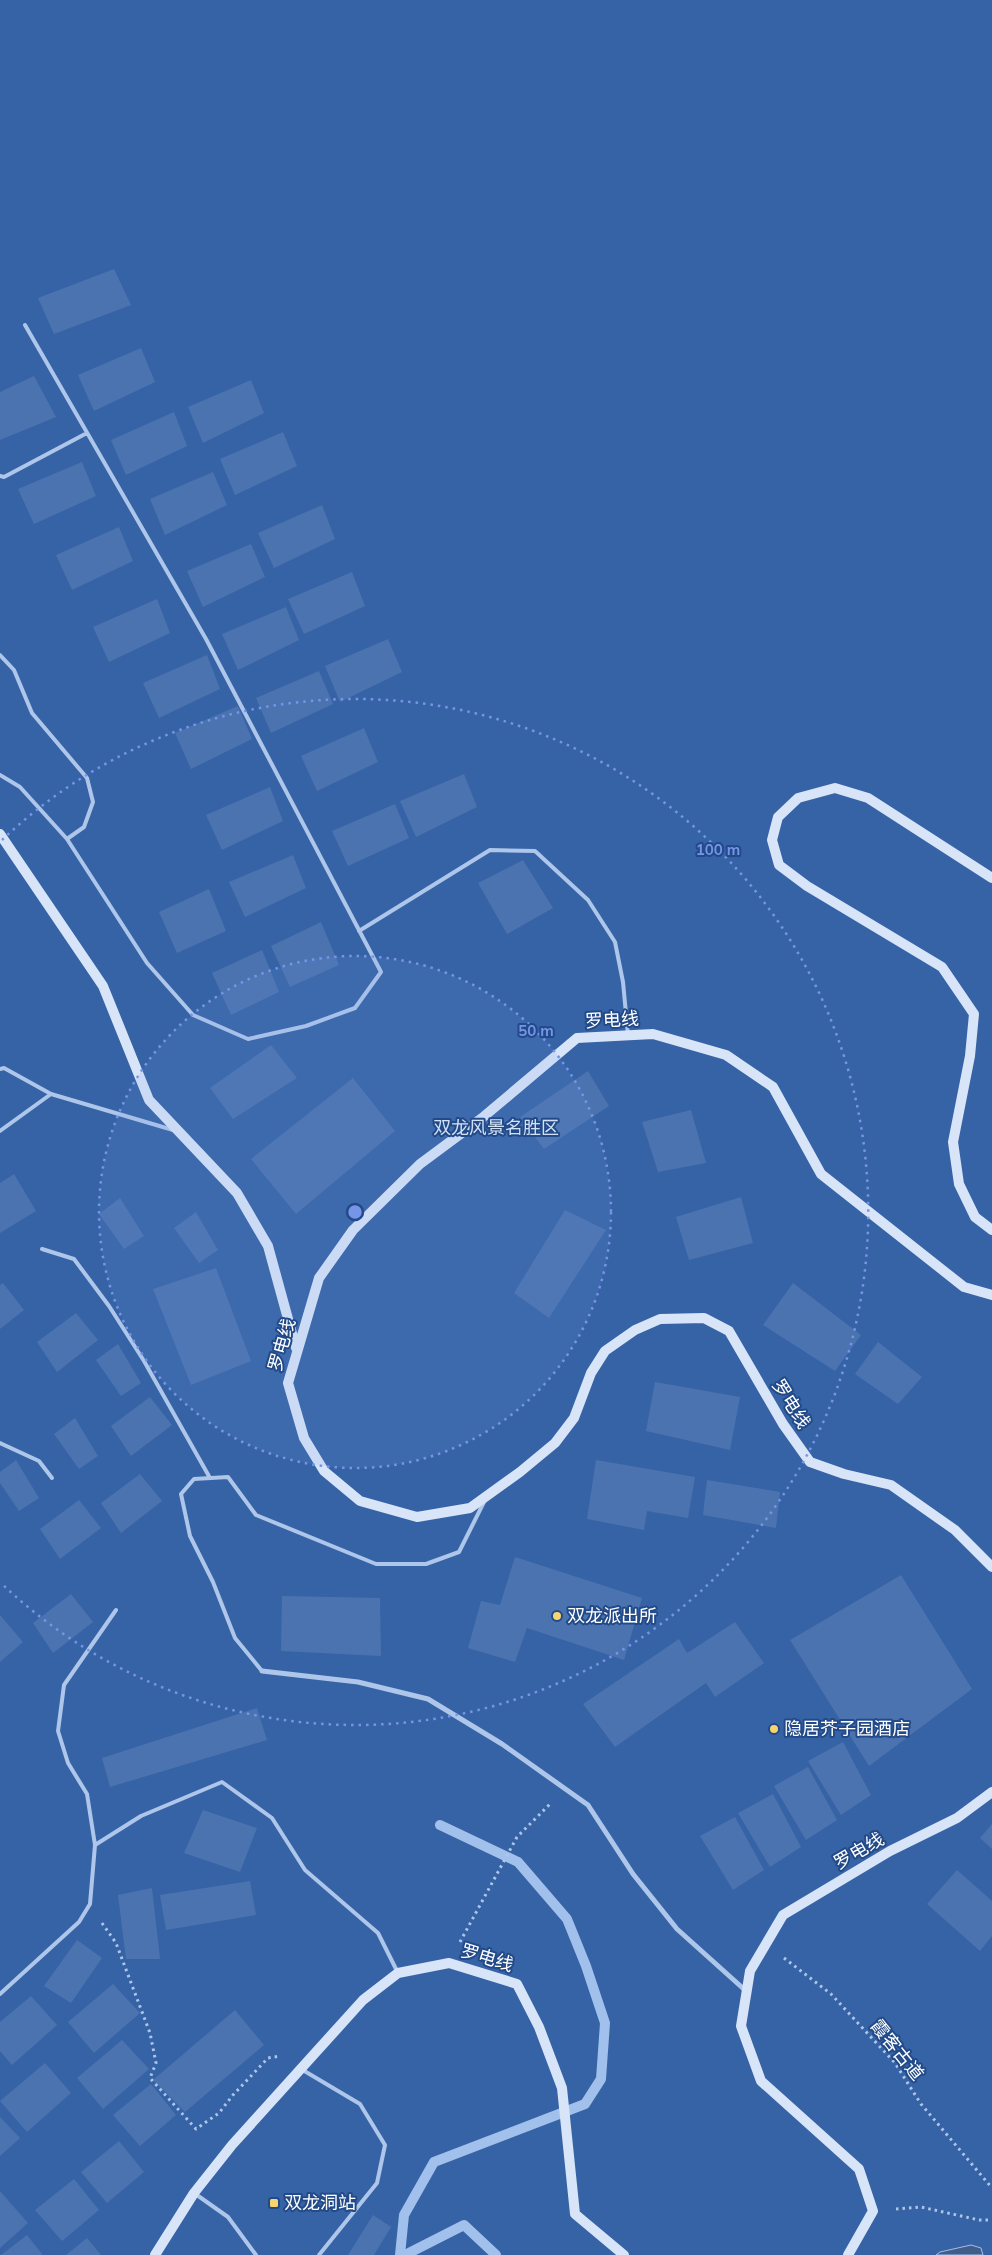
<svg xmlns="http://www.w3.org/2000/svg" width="992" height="2255" viewBox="0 0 992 2255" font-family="Mulish,'Noto Sans SC',sans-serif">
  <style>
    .green { fill: #3663a5 }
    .water { fill: #415e8b; stroke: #a1c0eb }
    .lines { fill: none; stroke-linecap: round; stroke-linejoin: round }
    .stream { stroke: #a1c0eb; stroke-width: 10 }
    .building { fill: #4b73b0 }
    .path { stroke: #adc6ea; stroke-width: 3; stroke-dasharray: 2.5 4; stroke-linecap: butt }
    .lane { stroke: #adc6ea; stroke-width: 4 }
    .street { stroke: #adc6ea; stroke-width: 5 }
    .secondary { stroke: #d8e4f8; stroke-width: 10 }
    .ring { fill: none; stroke: #7795e8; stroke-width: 2.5; stroke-dasharray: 2.5 5 }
    .poi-dot { fill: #f6d56f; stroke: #224a88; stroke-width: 2 }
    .labels { text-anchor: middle; stroke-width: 4; stroke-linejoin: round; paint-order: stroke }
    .street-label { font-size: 18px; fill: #fff; stroke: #224a88 }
    .park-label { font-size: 18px; fill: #d1e1f7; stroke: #224a88 }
    .poi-label { font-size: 18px; fill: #fff; stroke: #224a88; text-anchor: start }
    .centre { fill: #7795e8; stroke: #224a88; stroke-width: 2.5 }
    .ring-label { font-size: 15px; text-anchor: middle; font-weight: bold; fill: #7795e8; stroke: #224a88; stroke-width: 4; stroke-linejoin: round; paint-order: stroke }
  </style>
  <rect width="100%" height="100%" fill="#224a88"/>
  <path class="green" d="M0 0H992V2255H0Z"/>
  <path class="water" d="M971 2245 981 2248 983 2255H936L940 2252Z"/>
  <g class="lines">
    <path class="stream" d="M400 2255 404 2215 434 2162 585 2104 601 2079 605 2023 586 1966 567 1919 518 1862 440 1825
      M405 2255 464 2225 496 2255"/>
  </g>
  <path class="building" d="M114 269 131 305 54 334 38 298Z
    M141 348 155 382 94 411 78 375Z
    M34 376 56 417 0 440V392Z
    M251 380 264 413 203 443 188 407Z
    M174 412 187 446 126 475 111 440Z
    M283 432 297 466 235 495 220 459Z
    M82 462 96 496 34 524 18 489Z
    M213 472 227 505 165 535 150 499Z
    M322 505 335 539 274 568 258 533Z
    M119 527 133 561 72 590 56 555Z
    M251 544 265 577 203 607 187 571Z
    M352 572 365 606 304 634 288 599Z
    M157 599 170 633 109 662 93 627Z
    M286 607 299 640 238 670 222 634Z
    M388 639 402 672 340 702 325 666Z
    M207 655 220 689 159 718 143 683Z
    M319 671 333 704 271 733 256 698Z
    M238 706 252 739 191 769 175 733Z
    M364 728 378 762 317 791 301 756Z
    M464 774 477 807 416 837 400 801Z
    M270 787 283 821 222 850 206 815Z
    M395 804 409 838 348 866 332 831Z
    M293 855 306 888 245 917 229 882Z
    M523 860 553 908 507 934 478 883Z
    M209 889 226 931 177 953 159 912Z
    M321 922 339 965 290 987 271 946Z
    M262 950 279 992 231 1015 212 973Z
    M271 1045 297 1078 233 1119 210 1088Z
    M588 1071 609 1106 544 1149 520 1117Z
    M353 1078 395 1131 296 1214 251 1159Z
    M691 1110 706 1163 658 1172 642 1122Z
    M14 1174 36 1211 0 1233V1183Z
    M741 1197 753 1243 689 1260 676 1217Z
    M120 1198 144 1236 124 1249 99 1214Z
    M565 1210 606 1230 549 1318 514 1293Z
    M196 1212 218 1250 199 1263 174 1228Z
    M216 1268 251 1361 191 1385 153 1289Z
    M3 1283 24 1310 0 1329V1285Z
    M793 1283 861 1335 835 1371 763 1325Z
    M76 1313 98 1340 57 1372 37 1342Z
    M878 1342 922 1377 898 1404 855 1374Z
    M118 1344 141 1383 121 1396 96 1360Z
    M655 1382 740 1397 730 1450 646 1431Z
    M150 1397 172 1425 131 1456 111 1426Z
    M75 1418 98 1456 79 1469 54 1434Z
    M16 1460 39 1498 19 1511 0 1483V1472Z
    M596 1460 695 1477 688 1518 647 1511 644 1530 587 1519Z
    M140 1474 162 1501 121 1533 101 1503Z
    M707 1480 780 1492 776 1528 703 1515Z
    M79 1500 101 1528 60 1559 40 1529Z
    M515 1557 642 1598 624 1660 527 1628 515 1662 468 1648 481 1601 500 1605Z
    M901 1575 972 1689 869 1766 790 1640Z
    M71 1594 93 1622 53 1653 33 1623Z
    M282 1596 380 1598 381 1656 281 1651Z
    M0 1615 23 1642 0 1662Z
    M735 1622 764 1663 715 1697 706 1683 615 1747 583 1704 679 1639 687 1653Z
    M257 1708 267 1740 110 1787 102 1758Z
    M843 1742 871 1795 841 1815 808 1761Z
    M808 1767 837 1820 806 1840 774 1786Z
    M773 1794 801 1847 770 1867 738 1813Z
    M203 1810 257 1828 240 1872 184 1853Z
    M735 1817 764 1870 733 1890 700 1836Z
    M992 1824V1849L980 1838Z
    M957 1870 992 1901V1936L980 1951 927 1904Z
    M250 1881 256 1915 166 1930 160 1895Z
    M152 1888 160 1959H126L118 1895Z
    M77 1940 102 1958 71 2003 44 1986Z
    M113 1984 140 2013 94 2053 68 2022Z
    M31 1996 57 2025 12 2065 0 2051V2022Z
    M235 2010 264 2045 185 2112 153 2080Z
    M122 2040 149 2069 103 2109 77 2078Z
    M45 2063 71 2093 27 2132 0 2101Z
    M151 2084 176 2115 140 2146 113 2115Z
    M0 2117 20 2138 0 2156Z
    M119 2141 144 2172 107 2203 81 2172Z
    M74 2179 99 2210 62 2241 35 2210Z
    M0 2191 28 2223 0 2248Z
    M373 2215 391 2227 374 2255H348Z
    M27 2235 42 2254 41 2255H1Z
    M87 2238 101 2255H66Z"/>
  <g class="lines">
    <path class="path" d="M102 1923 116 1943 150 2033 156 2063 150 2078 196 2129 219 2113 233 2095 268 2058 281 2056
      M460 1942 517 1837 550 1804
      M784 1958 831 1994 895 2063 921 2104 992 2188
      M896 2209 921 2207 979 2220H992"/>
    <path class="lane" d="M0 476 4 477 87 433
      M0 655 14 670 32 713 87 778 93 802 84 827 67 839
      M0 775 20 787 67 839 147 963 193 1015 248 1039 306 1026 355 1008 381 972 206 639 25 325
      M359 931 490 850 535 851 588 900 615 942 623 982 628 1035
      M0 1069 4 1068 51 1094 173 1130
      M0 1131 51 1094
      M42 1249 74 1259 109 1306 144 1361 210 1478
      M0 1443 39 1461 52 1478
      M262 1671 235 1638 213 1582 190 1536 181 1494 194 1479 228 1477 256 1515 376 1564H426L459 1552 484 1502
      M95 1845 141 1816 222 1782 272 1818 305 1870 378 1933 398 1973
      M0 1994 79 1922 90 1904 95 1845 87 1794 68 1763 58 1731 64 1685 116 1610
      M301 2069 360 2104 385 2145 377 2183 319 2255
      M194 2193 228 2217 256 2255"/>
    <path class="street" d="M262 1671 358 1682 428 1699 502 1744 588 1805 633 1874 677 1929 746 1991"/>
    <path class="secondary" d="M0 834 103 986 149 1100 237 1193 268 1246 296 1348
      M992 878 868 798 835 788 798 798 778 817 772 840 779 865 807 886 942 967 974 1014 970 1056 953 1142 959 1184 975 1217 992 1230
      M992 1295 964 1287 821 1174 773 1087 726 1055 653 1034 577 1038 482 1118 420 1164 353 1230 319 1278 288 1383 304 1438 324 1471 360 1501 417 1517 470 1508 520 1472 555 1443 574 1418 591 1373 605 1351 635 1330 660 1319 704 1318 729 1331 783 1424 810 1462 844 1474 891 1485 955 1530 992 1567
      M155 2255 194 2193 232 2145 363 2000 398 1973 449 1963 517 1984 539 2027 562 2088 575 2214 624 2255
      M848 2255 873 2211 859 2169 761 2081 741 2026 750 1971 783 1915 890 1851 957 1818 992 1792"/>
  </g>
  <circle cx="355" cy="1212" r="256" fill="#7795e8" fill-opacity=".12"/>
  <g class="ring">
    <circle cx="355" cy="1212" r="256"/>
    <path d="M2 840A513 513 0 1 1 2 1584"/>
  </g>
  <g class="poi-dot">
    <circle cx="557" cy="1616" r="5"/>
    <circle cx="774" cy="1729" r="5"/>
    <rect x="269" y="2198" width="10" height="10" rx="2.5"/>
  </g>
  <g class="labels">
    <g class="street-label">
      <text transform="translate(612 1020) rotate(-3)" y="6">罗电线</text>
      <text transform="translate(282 1345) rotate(-74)" y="6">罗电线</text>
      <text transform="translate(791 1404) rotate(58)" y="6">罗电线</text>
      <text transform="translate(859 1851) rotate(-30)" y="6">罗电线</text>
      <text transform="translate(487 1958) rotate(17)" y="6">罗电线</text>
      <text transform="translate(897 2050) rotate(51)" y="6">霞客古道</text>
    </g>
    <g class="park-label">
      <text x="496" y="1134">双龙风景名胜区</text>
    </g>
    <g class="poi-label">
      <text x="567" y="1622">双龙派出所</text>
      <text x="784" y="1735">隐居芥子园酒店</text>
      <text x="284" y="2209">双龙洞站</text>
    </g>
  </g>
  <circle cx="355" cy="1212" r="8" class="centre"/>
  <g class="ring-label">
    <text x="718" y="855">100 m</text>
    <text x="536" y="1036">50 m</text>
  </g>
</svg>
